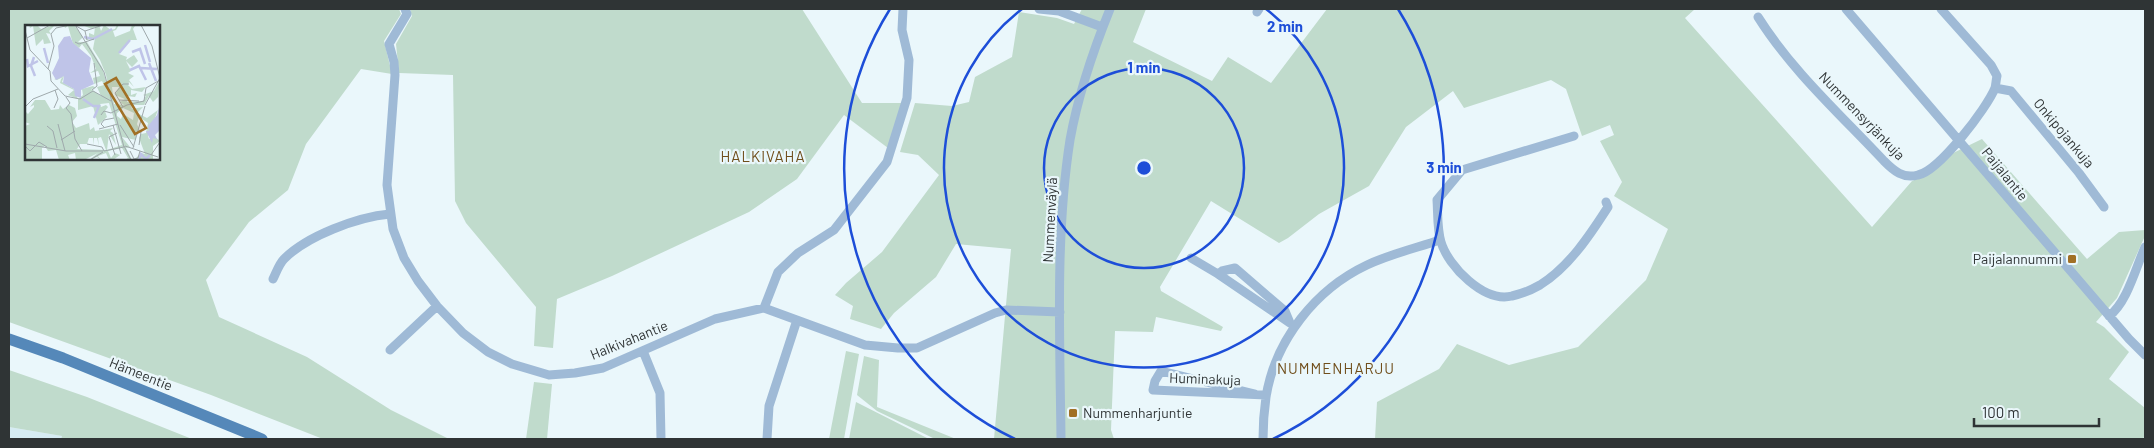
<svg xmlns="http://www.w3.org/2000/svg" width="2154" height="448" viewBox="0 0 2154 448" font-family="Barlow,sans-serif">
  <style>
    .built { fill: #d6ecf3 }
    .green { fill: #c0dbcc; fill-rule: evenodd }
    .lines { fill: none; stroke-linecap: round; stroke-linejoin: round }
    .minor { stroke: #9fbad6; stroke-width: 9 }
    .major { stroke: #5588b9; stroke-width: 11 }
    .ring { fill: none; stroke: #1d4ed8; stroke-width: 2.5 }
    .poi-dot { fill: #a17025; stroke: #eaf7fb; stroke-width: 2 }
    .labels { text-anchor: middle; stroke-width: 4.5; stroke-linejoin: round; paint-order: stroke }
    .street-label { font-size: 14px; fill: #2f3435; stroke: #eaf7fb }
    .poi-label { font-size: 14px; fill: #2f3435; stroke: #eaf7fb; text-anchor: end }
    .neighbourhood-label { font-size: 15px; letter-spacing: 1px; fill: #704e1b; stroke: #eaf7fb }
    .inset-river { fill: none; stroke: #bfc4e8; stroke-width: 2.5 }
    .inset-road { fill: none; stroke: #9fa9ac; stroke-width: 1 }
    .view { fill: #a17025; fill-opacity: 0.15; stroke: #a17025; stroke-width: 2.5 }
    .inset-edge { fill: none; stroke: #2f3435; stroke-width: 2.5 }
    .centre { fill: #1d4ed8; stroke: #eaf7fb; stroke-width: 2.5 }
    .ring-label { font-size: 15px; text-anchor: middle; font-weight: bold; fill: #1d4ed8; stroke: #eaf7fb; stroke-width: 4.5; stroke-linejoin: round; paint-order: stroke }
  </style>
  <rect width="100%" height="100%" fill="#eaf7fb"/>
  <path class="built" d="M9 427 62 436 61 439H9Z"/>
  <path class="green" d="M9 9H399L401 14 384 41 392 74 361 69 306 144 288 190 249 222 206 280 219 317 307 357 391 410 449 439H323L211 395 9 322ZM26 26H159V159H26Z
    M410 9H802L862 103H902L888 148 844 115 797 179 749 212 612 276 557 299 553 348 534 346 536 307 466 223 455 201 453 75 399 73 396 44 412 16Z
    M1082 9H1146L1133 42 1212 81 1228 57 1271 83 1327 9H1695L1685 18 1872 227 1912 181 1921 177 1949 155 1982 139 2087 259 2119 232 2145 230V236L2117 298 2096 322 2104 327 2129 352 2109 379 2145 408V435L2143 439H1375L1377 402 1439 369 1457 344 1509 365 1578 347 1646 280 1668 229 1614 196 1622 182 1600 141 1614 135 1610 125 1582 136 1566 89 1551 80 1464 108 1453 91 1406 127 1369 186 1319 214 1288 238 1279 243 1211 201 1160 287 1161 291 1223 327 1221 331 1156 317 1153 332 1115 331 1111 430 1114 439H994L1011 249 956 244 936 277 894 313 881 329 850 319 853 306 835 295 846 283 882 252 939 175 918 155 900 152 915 103 952 106 969 102 975 77 1012 57 1019 12 1057 18 1074 24Z
    M846 351 859 354 844 439H829Z
    M864 356 879 360 877 407 956 439H935L877 411 857 395Z
    M9 370 87 397 192 439H61L62 436 9 427Z
    M534 382 552 384 547 439H526Z
    M856 402 929 439H849Z"/>
  <g class="lines">
    <path class="minor" d="M405 9 407 14 389 44 394 62 395 75 387 185 393 229 404 258 418 281 437 306 463 333 488 352 512 364 549 375 575 373 603 368 715 319 764 308 865 345 898 348H917L995 313 1006 310 1060 312
      M1039 9 1059 11 1102 27
      M1846 9C1940 119 2034 229 2129 339L2145 355
      M1257 12 1259 9
      M1758 17C1792 71 1841 115 1884 161 1894 171 1903 179 1918 175 1939 171 1987 108 1995 88 1996 84 1996 80 1997 76L1991 65 1941 9
      M1995 88 2011 91 2079 173 2104 207
      M1574 136 1462 170 1437 200C1438 214 1437 229 1441 242 1448 266 1484 303 1512 296 1521 294 1533 289 1540 285 1569 267 1590 235 1608 207L1606 202
      M1191 258 1218 274 1222 271 1235 268 1285 311 1290 323 1295 326
      M1218 274 1290 323
      M273 279C276 273 279 264 284 259 307 236 357 217 390 214
      M764 308 778 272 798 253 834 230 887 162 907 98 909 60 902 30 903 9
      M2109 316C2127 303 2136 267 2145 247
      M390 350 437 306
      M643 351 660 393 661 439
      M1255 394 1161 371 1155 381 1153 390 1266 395
      M767 439 769 406 797 320
      M1061 439C1060 342 1055 236 1070 140 1078 95 1093 51 1110 9
      M1263 439C1263 425 1264 411 1266 397 1275 340 1316 289 1367 265 1390 254 1416 248 1440 240"/>
    <path class="major" d="M9 339 63 358 262 439"/>
  </g>
  <g class="ring">
    <circle cx="1144" cy="168" r="100"/>
    <path d="M1266 9A200 200 0 1 1 1022 9"/>
    <path d="M1015 439A300 300 0 0 1 890 9M1398 9A300 300 0 0 1 1273 439"/>
  </g>
  <g class="poi-dot">
    <rect x="2067" y="254" width="10" height="10" rx="2.5"/>
    <rect x="1068" y="408" width="10" height="10" rx="2.5"/>
  </g>
  <g class="labels">
    <g class="street-label">
      <text transform="translate(1862 116) rotate(46)" y="5">Nummensyrjänkuja</text>
      <text transform="translate(2064 133) rotate(50)" y="5">Onkipojankuja</text>
      <text transform="translate(2005 174) rotate(51)" y="5">Paijalantie</text>
      <text transform="translate(1050 220) rotate(-87)" y="5">Nummenväylä</text>
      <text transform="translate(629 340) rotate(-22)" y="5">Halkivahantie</text>
      <text transform="translate(141 374) rotate(22)" y="5">Hämeentie</text>
      <text transform="translate(1205 379) rotate(2)" y="5">Huminakuja</text>
    </g>
    <g class="poi-label">
      <text x="2062" y="264">Paijalannummi</text>
      <text x="1083" y="418" text-anchor="start">Nummenharjuntie</text>
    </g>
    <g class="neighbourhood-label">
      <text x="763" y="162">HALKIVAHA</text>
      <text x="1336" y="374">NUMMENHARJU</text>
    </g>
  </g>
  <g transform="translate(25 25)">
    <rect width="135" height="135" fill="#eaf7fb"/>
    <path d="M4 0H12L16 4 30 0 24 6 26 9 21 8 26 18 19 19 18 14 11 21 8 1 5 3ZM39 0H49L58 12 53 17H62L77 42 85 70 81 50 75 35 68 24 70 13 62 15 59 12 64 13V8L69 10 70 2 67 4 57 0H74L76 6 79 0 86 5 90 4 92 0H94L91 5 88 6 90 12 105 6 107 0 110 1 108 4 112 15H105L94 29 102 32 101 35 109 30 113 36 107 42 101 36 106 46 103 48 109 51 104 55 109 62 104 57 103 60 107 64 121 62 117 67 106 65V70L112 68 110 72 102 71V77L118 76 121 71 118 70 129 66 135 55 133 72 128 77 124 71 119 80H106L107 84 118 82 112 88 122 93 133 85 123 111 124 114 130 112 135 116 128 121V135H109L116 128 120 129 114 113 116 109 121 108 123 98 114 92 112 99 115 106 111 107V115L97 112 105 122 101 123 107 135H100L103 133 97 123 83 126 86 133 90 128 95 130 88 135H84L81 128 73 131 76 135 72 132 64 135 73 128 59 135H51L50 128 43 130 45 135H34L31 125 23 126 20 121 17 123V135H0V101L5 99 0 97V86L3 89 9 82V80L5 82 10 75H20L26 85 34 84 35 80 38 84 44 80 50 83 52 91 47 97 51 103 64 98 65 105 69 102 70 106 88 103 85 106 88 108 91 120 84 109 82 125 97 120 84 78 75 79 76 82 81 80 83 82 80 86 82 92 73 100 68 81 53 85V74L43 70 49 65 35 58 36 54 38 52 32 55 29 54 39 51 37 57 49 64 53 74 58 70 57 64 68 61 71 63 66 64 76 71 72 62 79 60 77 56 69 59 68 53 75 51 73 46 65 48 71 44 66 31 57 19 54 23 48 19 43 1 40 3ZM87 62H94L90 70 100 74 95 77 99 80 89 79ZM98 83 109 88 108 95 98 89 96 94 92 91V88ZM76 112 81 125 52 124 55 119H62L64 113H68V120L69 113H72L74 121 73 113Z" fill="#c0dbcc" fill-rule="evenodd"/>
    <path d="M45 11 48 18 66 33 64 46 69 59 56 65V73L50 71 49 64 38 58 39 51 31 55 27 48 34 33 33 21 39 12ZM135 79V105L130 110 132 114 128 113 125 130 127 118 121 106H124L123 101 132 90Z" fill="#bfc4e8"/>
    <path class="inset-river" d="M59 12 68 14 87 4M120 20 125 37M19 23 23 38M107 27 115 24 120 39M94 28 105 15M9 32 6 41 10 51M2 34 3 41 13 36M124 38 131 56M116 43 132 44M105 45 114 41 121 55M58 74 68 81H74L69 93M114 134 116 129 121 134 125 130"/>
    <path class="inset-road" d="M50 0 79 47 99 122M116 0 127 21 135 53 120 80M51 1 60 6 62 15M0 5 5 25 25 46 26 56 40 71 55 74 68 66 86 76M60 6 78 0M2 13 25 0M50 17 54 19 69 14M23 44 29 21 26 9 31 3 45 0M67 65 72 61 69 38M41 72 45 78 41 83 46 89 50 114 57 126M94 75 114 76M119 76 121 63 135 55M0 82 8 74 33 64M98 82 90 68 98 59H104M29 83 33 74 30 65M76 90 79 86 86 88 102 80 119 76M33 99 40 126M88 100 96 129M95 100 109 122M22 101 28 106 32 123M79 102 76 99 79 95 89 93M74 104 93 99M113 106 116 107 114 120M36 115 50 106M0 119 41 126H78M62 119 77 122 79 126M0 121 5 126 14 117 22 122M99 121 106 135M100 121 133 132M108 123 120 81M79 126 99 122M105 126 109 134 113 133 115 126M90 130 84 112 92 108M126 130 135 117M65 135 78 127"/>
    <path class="view" d="M91 53 121 103 110 109 80 59Z"/>
    <rect width="135" height="135" class="inset-edge"/>
  </g>
  <circle cx="1144" cy="168" r="8" class="centre"/>
  <g class="ring-label">
    <text x="1285" y="32">2 min</text>
    <text x="1144" y="73">1 min</text>
    <text x="1444" y="173">3 min</text>
  </g>
  <rect width="2154" height="448" fill="none" stroke="#2f3435" stroke-width="20"/>
  <path d="M1974 418v8h125v-8" fill="none" stroke="#2f3435" stroke-width="2.5"/>
  <text x="1982" y="418" font-size="15" fill="#2f3435" stroke="#eaf7fb" stroke-width="4" paint-order="stroke">100 m</text>
</svg>
